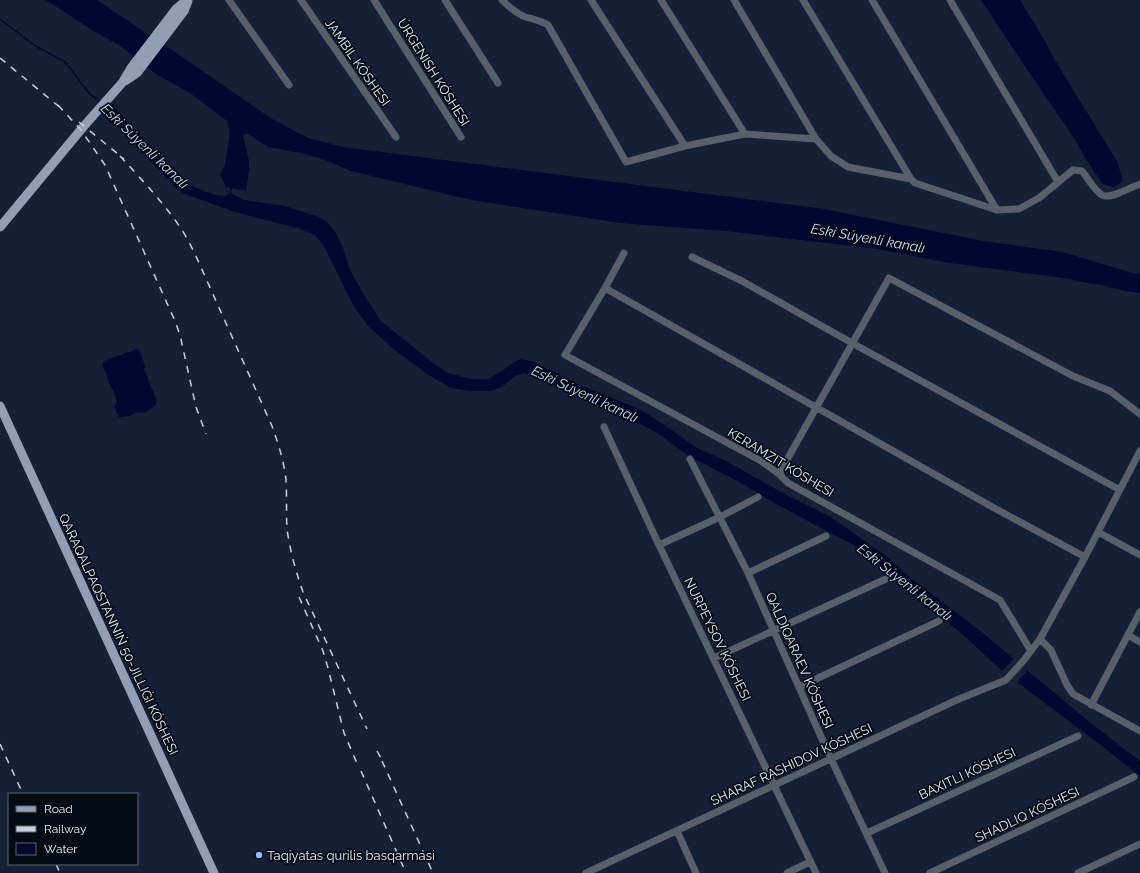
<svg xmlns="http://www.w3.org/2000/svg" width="1140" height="873" viewBox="0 0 1140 873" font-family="Raleway,sans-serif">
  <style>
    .water { fill: #00082f }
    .pier { fill: #152036 }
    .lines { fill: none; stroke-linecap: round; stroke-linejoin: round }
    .stream { stroke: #00082f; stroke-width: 1.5 }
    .minor { stroke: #595f6a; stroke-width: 7 }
    .major { stroke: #919eb5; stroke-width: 9 }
    .rail { stroke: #c7d0e0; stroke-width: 1.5; stroke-dasharray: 7 7; stroke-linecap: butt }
    .poi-dot { fill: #93b7fd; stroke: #060a13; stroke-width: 1.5 }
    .labels { text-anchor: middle; stroke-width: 3.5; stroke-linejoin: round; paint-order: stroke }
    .street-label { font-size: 13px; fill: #e5edfc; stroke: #060a13 }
    .poi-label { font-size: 13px; fill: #e5edfc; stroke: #060a13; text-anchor: start }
    .water-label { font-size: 14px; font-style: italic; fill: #c8d8f5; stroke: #060a13 }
  </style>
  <rect width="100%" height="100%" fill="#152036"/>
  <path class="water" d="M46 0H97L175 52 272 119 308 138 343 147 824 209 984 241 1063 252 1132 273 1140 274V293C1125 292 1111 287 1096 284 1087 283 1079 282 1071 279L950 263 877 249 725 231 620 223 471 200 351 171 323 159 305 154 268 147 248 134 243 135 249 161V171L246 191 226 187 220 175 225 164 230 132 227 121 190 93 154 73 119 45 95 32Z
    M981 0H1020L1045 41 1059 67 1117 161 1123 181 1114 187 1103 184 1085 158 1076 141 1028 71Z
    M112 104 128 123 183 180 196 188 216 195 225 196 227 194H233L244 200 285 206 319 217 328 223 336 233 343 248 350 270 363 293 380 320 433 363 448 373 471 379H488L503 370 514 362 522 359 534 362 579 385 610 397 643 411 670 429 697 448 726 461 781 492 829 516 885 555 908 576 987 636 1011 657 1092 724 1140 761V776L1106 749 1001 670 960 632 877 566 855 546 776 504 743 484 689 456 654 431 616 412 578 397 552 384 525 373 515 376 502 387 492 391H470L451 388 427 374 392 348 369 327 354 307 324 246 315 235 297 228 235 212 185 194 176 188 106 112Z
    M137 349 140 351 145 366 144 369 157 401C156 408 148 410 143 413 137 411 135 414 129 416 126 417 122 417 119 417L114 407 117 401 114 392 109 383 105 370 102 365 104 361 134 350Z"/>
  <path class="pier" d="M1015 658 1029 669 1016 683 1001 672Z"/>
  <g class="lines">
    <path class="stream" d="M0 19 34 45 65 62 89 93 100 102
      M230 196 231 188"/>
    <path class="minor" d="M229 0 289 85
      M301 0 396 137
      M374 0 461 137
      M445 0 498 83
      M502 0C508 6 515 12 523 16 531 19 540 20 548 25L626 162 685 146 745 134 816 139 831 156 848 167 911 179 915 183 997 210 1019 209 1039 198 1073 170 1082 171C1087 177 1095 191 1102 195 1111 200 1130 187 1140 184
      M591 0 685 146
      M661 0 745 134
      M734 0 816 139
      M803 0 911 179
      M872 0 997 210
      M950 0 1058 182
      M624 253 605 288 565 355 761 461 779 474 788 483 1000 600 1031 651
      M692 257 742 281 852 343 1120 490
      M605 288 996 509 1085 557
      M604 427 659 545 816 873
      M690 459 748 573 831 759 885 873
      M779 474C816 409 852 343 889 278L1073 376 1110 391 1140 414
      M1098 532 1140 555
      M659 545 720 517 758 497
      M748 573 826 536
      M1128 635 1140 642
      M1040 639 1051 650 1067 685 1073 694 1140 731
      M714 658 888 578
      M799 687 939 621
      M1091 705 1140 612
      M677 831 696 873
      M867 833 1078 736
      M586 873 959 699 1006 680 1024 660 1040 639 1085 557 1140 451
      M787 873 810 862
      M930 873 1134 777
      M1078 873 1140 844"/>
    <path class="major" d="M125 81 137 73 184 11 188 1
      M0 227 84 126 122 83 131 68 176 9 187 0
      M0 406 214 873"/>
    <path class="rail" d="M0 58 62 109
      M58 105 81 130 105 165 175 321 180 335 196 407 206 434
      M79 122 124 159
      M120 156C142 180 164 203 182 230 187 238 191 246 195 254L272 426C278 443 284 461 286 480 287 496 286 513 287 529 290 551 296 572 303 592L367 729
      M299 597 323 651 328 668 344 733 359 768
      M0 744 23 794
      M377 751 381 758
      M382 761 433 873
      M361 771 406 873
      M56 864 60 873"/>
  </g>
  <circle class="poi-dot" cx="259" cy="855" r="4"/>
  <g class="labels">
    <g class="street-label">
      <text transform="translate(358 62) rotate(55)" y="5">JAMBIL KÓSHESI</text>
      <text transform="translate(434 72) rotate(58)" y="5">ÚRGENISH KÓSHESI</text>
      <text transform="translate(781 462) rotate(31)" y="5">KERAMZIT KÓSHESI</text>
      <text transform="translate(119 634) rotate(65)" y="5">QARAQALPAQSTANNIŃ 50-JILLIǴI KÓSHESI</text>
      <text transform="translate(718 639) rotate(64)" y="5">NURPEYSOV KÓSHESI</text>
      <text transform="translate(800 660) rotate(66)" y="5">QALDIQARAEV KÓSHESI</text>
      <text transform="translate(791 764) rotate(-25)" y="5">SHARAF RASHIDOV KÓSHESI</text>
      <text transform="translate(967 773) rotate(-25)" y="5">BAXITLI KÓSHESI</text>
      <text transform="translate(1027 814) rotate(-25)" y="5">SHADLIQ KÓSHESI</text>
    </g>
    <g class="poi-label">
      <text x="267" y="860">Taqiyatas qurilis basqarmasi</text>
    </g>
    <g class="water-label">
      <text transform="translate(145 146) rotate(44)" y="5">Eski Súyenli kanalı</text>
      <text transform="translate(868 238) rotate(10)" y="5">Eski Súyenli kanalı</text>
      <text transform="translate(585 394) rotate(25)" y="5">Eski Súyenli kanalı</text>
      <text transform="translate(905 582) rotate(38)" y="5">Eski Súyenli kanalı</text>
    </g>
  </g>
  <rect x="8" y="793" width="130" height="72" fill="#060a13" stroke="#5f6570"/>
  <rect x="16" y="806" width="20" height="6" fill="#919eb5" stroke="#5f6570"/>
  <text x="44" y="813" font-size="12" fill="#e5edfc">Road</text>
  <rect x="16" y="826" width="20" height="6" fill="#c7d0e0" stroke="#5f6570"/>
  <text x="44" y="833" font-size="12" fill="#e5edfc">Railway</text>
  <rect x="16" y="843" width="20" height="12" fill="#00082f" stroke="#5f6570"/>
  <text x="44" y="853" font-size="12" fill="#e5edfc">Water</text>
</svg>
